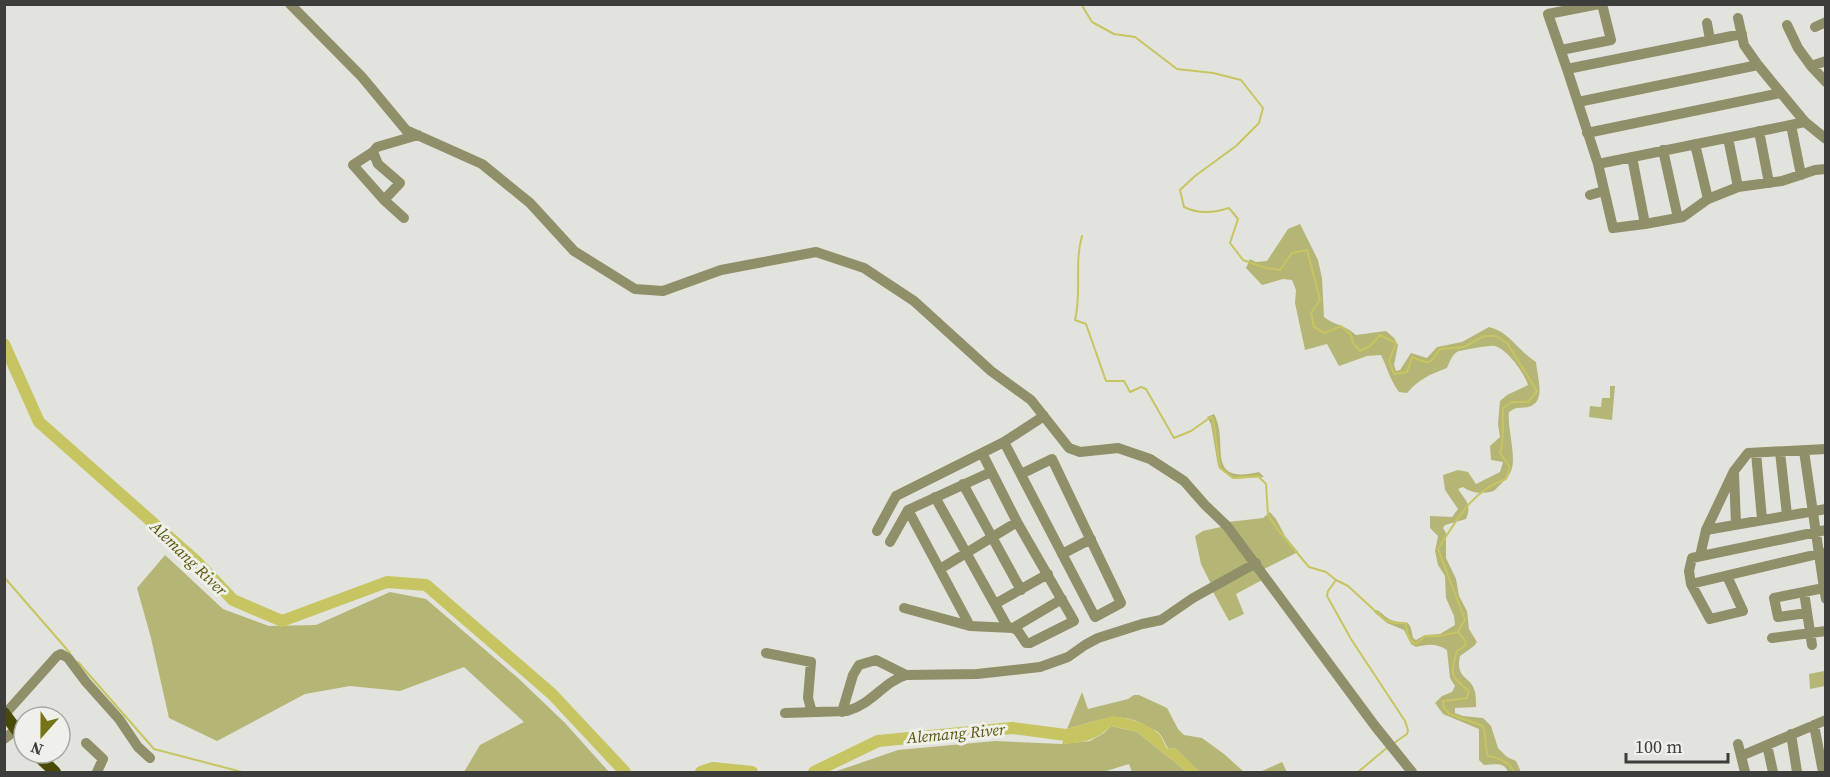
<svg xmlns="http://www.w3.org/2000/svg" width="1830" height="777" viewBox="0 0 1830 777" font-family="'Source Serif 4',serif">
  <style>
    .green { fill: #b5b576 }
    .water { fill: #c6c562 }
    .lines { fill: none; stroke-linecap: round; stroke-linejoin: round }
    .stream { stroke: #c6c562; stroke-width: 2 }
    .river { stroke: #c6c562; stroke-width: 12 }
    .minor { stroke: #8f8f69; stroke-width: 10 }
    .major { stroke: #4b4a05; stroke-width: 12 }
    .labels { text-anchor: middle; stroke-width: 6; stroke-linejoin: round; paint-order: stroke }
    .water-label { font-size: 16px; font-style: italic; fill: #575508; stroke: #f0f0eb }
  </style>
  <rect width="100%" height="100%" fill="#e3e3de"/>
  <path class="green" d="M1300 224 1318 260 1322 278 1324 317C1336 326 1345 325 1356 335L1386 331 1394 338 1398 345 1394 365 1396 371 1400 370 1411 353 1427 358 1437 347 1462 342 1489 327C1509 331 1519 352 1536 362 1537 376 1547 403 1528 407 1518 409 1518 406 1509 412 1507 429 1518 460 1510 473 1508 478 1504 480 1501 484 1496 488 1496 491 1490 492 1479 494 1472 493 1463 487L1458 489C1466 501 1472 504 1466 519L1445 525 1443 528 1446 533V558L1456 579 1459 596 1467 611 1469 629 1477 642 1474 646 1460 656C1455 680 1471 675 1475 692 1476 697 1476 702 1476 707L1455 708V713L1463 716 1483 718 1491 726 1498 748 1507 757 1516 761 1521 772H1508C1504 761 1494 765 1484 765L1479 760V729L1443 714 1435 703 1442 696 1452 692 1455 686 1450 678 1447 650C1436 643 1428 644 1416 647L1411 644 1404 630 1387 623 1374 612 1377 610C1381 612 1385 617 1389 619 1405 627 1409 613 1413 638L1416 640 1425 635 1440 634 1455 625 1454 616 1446 598 1445 576 1438 565 1435 551 1438 536 1430 528V516L1452 517 1458 509 1445 490 1443 475 1458 470 1468 472 1476 484 1500 472 1503 462 1491 460 1490 446 1500 437 1498 424 1500 401 1507 395 1528 385C1525 374 1507 349 1495 346 1492 345 1460 350 1457 352 1452 355 1449 363 1447 368 1431 374 1419 379 1407 393L1399 392C1389 378 1388 369 1381 355L1367 356 1339 366 1327 344 1305 350 1295 303 1296 290 1292 280 1283 279 1262 285 1246 268 1250 259 1256 262 1267 261 1288 229Z
    M1610 386H1615L1612 420 1589 417 1590 406 1601 407 1602 398H1610Z
    M1214 414C1230 442 1203 485 1259 472L1264 477 1233 479 1218 466 1211 424 1207 417Z
    M1270 512 1276 519 1285 536 1298 552 1264 569 1228 522 1263 518Z
    M1225 526 1264 579 1236 594 1244 614 1229 621 1212 590 1213 588 1201 564 1195 536 1203 531Z
    M165 555 223 609 269 626 316 625 390 592 426 599 518 678 565 723 609 772H464L480 745 524 722 464 667 400 691 350 686 305 694 217 741 169 718 151 638 137 588Z
    M1824 671 1825 686 1810 689 1809 674Z
    M1082 692 1088 709 1128 699 1134 695H1139L1167 708 1178 729 1184 735 1202 738 1224 754 1244 772H1200L1175 748 1169 749C1165 745 1163 737 1159 733 1156 730 1150 728 1146 726 1119 709 1095 722 1067 729Z
    M1111 726 1137 732 1187 772H1132L1129 764 1103 772H834L898 750 995 741 1062 744 1090 741 1104 733Z
    M1282 762 1287 772H1260Z"/>
  <path class="water" d="M1112 716C1128 718 1145 722 1158 733 1162 736 1164 745 1168 749L1175 748 1200 772H1187L1137 732 1111 726C1094 742 1084 742 1062 744L1067 729Z"/>
  <g class="lines">
    <path class="stream" d="M1081 4 1092 22 1114 34 1135 37 1177 69 1213 73 1241 80 1263 108 1259 123 1236 146 1195 176 1180 190 1184 207C1198 214 1214 213 1229 208L1238 219 1230 243 1243 260 1266 268 1280 270 1292 253 1307 250 1320 300 1311 313 1314 327 1325 333 1341 326 1351 335 1353 343 1360 351 1370 346 1380 335 1396 343 1389 361 1394 374 1407 372 1412 357C1429 364 1429 366 1440 349L1464 347 1484 336H1496L1507 343 1537 391 1528 402H1512L1503 408C1502 425 1505 437 1500 453L1510 467 1506 479C1472 490 1456 521 1438 549L1465 620 1458 631 1466 642 1465 646 1457 651C1450 673 1450 677 1469 691L1467 698 1443 701 1444 708 1450 714 1483 726C1487 736 1484 746 1488 756 1499 758 1510 762 1514 772
      M1082 236C1074 263 1082 292 1075 320L1086 324 1106 381H1124L1130 392 1141 387 1146 389 1174 438 1191 431 1211 417 1213 419 1220 468 1233 478 1258 476 1266 484 1268 515 1278 530 1309 567 1326 572 1336 580 1328 591 1327 596 1351 639 1405 721 1408 730 1407 734 1394 743
      M4 577 70 653
      M1336 580 1348 586 1385 620 1395 623H1405C1408 631 1406 640 1416 644L1425 636H1439L1458 632
      M78 662 154 749 242 772
      M1358 772 1388 747"/>
    <path class="river" d="M4 344 39 422 196 561 233 600 282 621 387 582 426 585 552 694 625 772
      M701 772 713 768 752 772
      M814 772 878 741 1012 728 1066 735 1080 733"/>
    <path class="minor" d="M290 4 362 77 406 130 482 164 530 203 574 251 635 289 663 291 721 270 816 252 864 268 914 301 991 371 1031 400 1069 448 1080 452 1118 448 1150 459 1184 481 1205 505 1227 526 1375 726 1412 772
      M1707 23 1710 40
      M1787 25 1798 48 1811 66 1826 61
      M1815 27 1826 22
      M1561 50 1611 40 1602 4
      M1811 66 1826 82
      M1567 69 1548 14 1599 4
      M1781 93 1805 122 1826 139
      M1578 102 1758 65 1744 45 1738 18
      M1791 125 1801 175
      M1759 131 1769 183
      M1587 133 1781 93 1758 65
      M1728 138 1738 187
      M1695 144 1708 199
      M1663 150 1678 218
      M373 152 353 165 384 200
      M1632 157 1645 224 1613 228 1598 164 1567 69 1742 34
      M1598 164 1805 122
      M1590 195 1604 191
      M404 218 384 200 400 183 378 164 373 152 377 147 418 135
      M1645 224 1683 217 1708 199 1738 187 1782 181 1815 170 1826 169
      M1004 442 1095 617 1121 603 1052 459 1021 474
      M1826 449 1748 453 1734 471 1706 530 1826 509
      M1804 451 1824 588
      M1780 452 1787 515
      M1756 453 1762 519
      M1734 474 1736 524
      M963 484 1021 590
      M935 497 1007 626
      M908 510 970 626 1013 628 1018 631 1026 643H1030L1074 621 1017 522 982 453
      M877 531 896 496 1004 442 1044 416
      M890 542 908 510 991 472
      M1062 554 1091 539
      M1700 556 1706 530
      M940 569 1017 522
      M1727 576 1743 611 1710 619 1691 584 1818 554 1826 553
      M1691 584 1689 571 1692 558 1826 530
      M1804 592 1812 645
      M995 604 1048 574
      M904 608 970 626
      M1807 613 1778 617 1774 598 1824 588 1826 599
      M1013 628 1062 599
      M1772 638 1826 631
      M766 653 811 662 808 698 812 712
      M842 712 853 675 859 665 876 660 906 675
      M785 713 847 711C874 703 883 682 906 675L977 674 1040 667 1068 657 1085 645 1098 638 1142 624 1161 620 1193 598 1256 563
      M5 714 57 656 61 654 68 658 86 682 119 719 138 747 150 758
      M1814 725 1823 772
      M1791 734 1797 772
      M4 739 17 729
      M86 743 103 759 97 772
      M1738 744 1745 772
      M1767 745 1773 772
      M1741 756 1826 720"/>
    <path class="major" d="M4 713 24 740
      M35 753 55 772"/>
  </g>
  <g class="labels">
    <g class="water-label">
      <text transform="translate(189 558) rotate(44)" y="6">Alemang River</text>
      <text transform="translate(956 733) rotate(-5)" y="6">Alemang River</text>
    </g>
  </g>
  <rect width="1830" height="777" fill="none" stroke="#3d3d3b" stroke-width="12"/>
  <g transform="translate(42 735) rotate(201)"><circle r="28" fill="#f0f0eb" stroke="#a8a8a5" stroke-width="1.5"/>
  <path d="M0-4.5L10 22L0 15L-10 22Z" fill="#767419"/>
  <text y="-9" font-size="16" font-weight="bold" text-anchor="middle" fill="#3d3d3b">N</text>
  </g>
  <path d="M1626 753v9h102v-9" fill="none" stroke="#3d3d3b" stroke-width="3"/>
  <text x="1635" y="753" font-size="18" fill="#3d3d3b" stroke="#f0f0eb" stroke-width="4.5" paint-order="stroke">100 m</text>
</svg>
